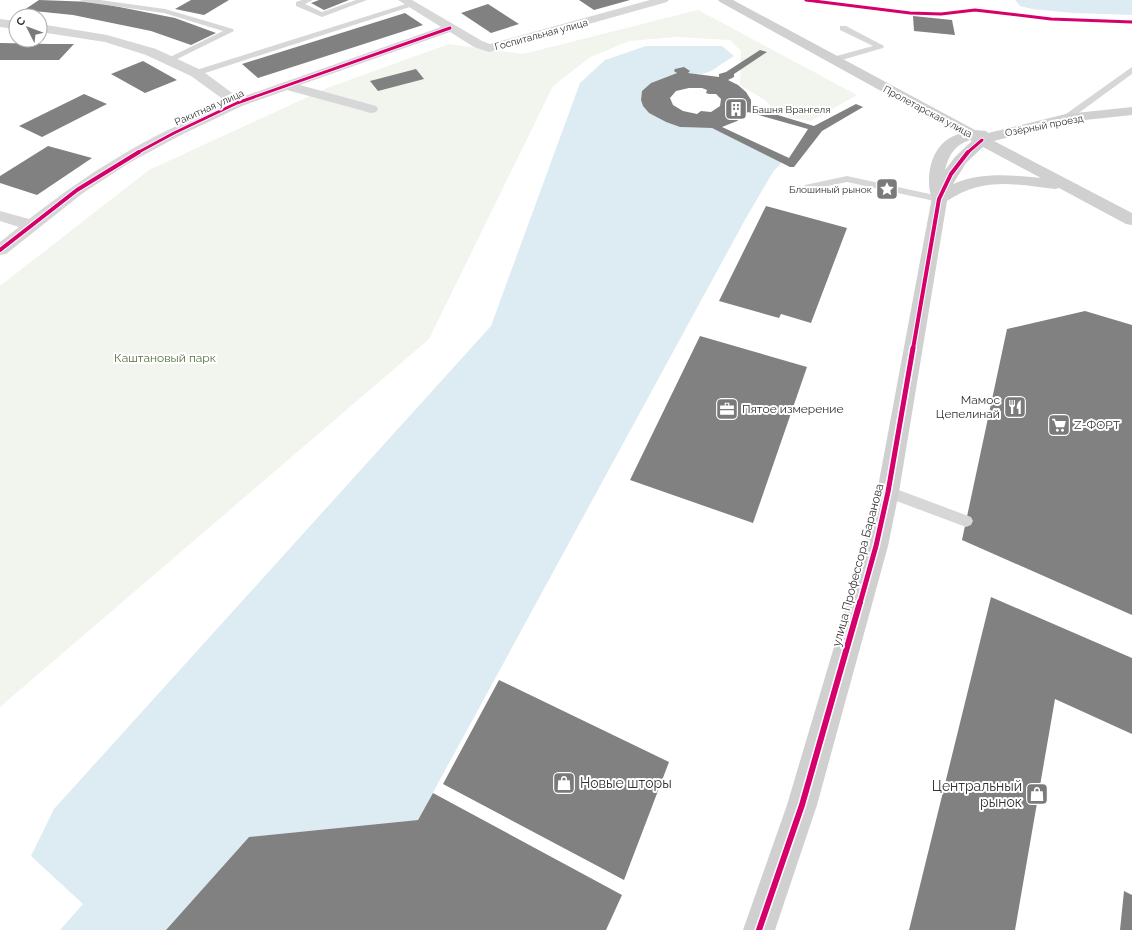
<svg xmlns="http://www.w3.org/2000/svg" width="1132" height="930" viewBox="0 0 1132 930" font-family="Raleway,sans-serif">
  <style>
    .green { fill: #f1f5ed }
    .water { fill: #ddebf3 }
    .building { fill: #818181; fill-rule: evenodd }
    .lines { fill: none; stroke-linecap: round; stroke-linejoin: round }
    .lane { fill: #d7d7d7; fill-rule: evenodd }
    .street { fill: #d7d7d7; fill-rule: evenodd }
    .secondary { fill: #d0d0d0; fill-rule: evenodd }
    .cycleway-far3-casing { stroke: #fff; stroke-width: 4.5 }
    .cycleway-far2-casing { stroke: #fff; stroke-width: 6 }
    .cycleway-far1-casing { stroke: #fff; stroke-width: 8 }
    .cycleway-casing { stroke: #fff; stroke-width: 9 }
    .cycleway-far3 { stroke: #d6006c; stroke-width: 3 }
    .cycleway-far2 { stroke: #d6006c; stroke-width: 4 }
    .cycleway-far1 { stroke: #d6006c; stroke-width: 5 }
    .cycleway { stroke: #d6006c; stroke-width: 6 }
    .labels { text-anchor: middle; stroke-width: 4; stroke-linejoin: round; paint-order: stroke }
    .far-street-label { font-size: 10px; fill: #333; stroke: #fff }
    .far-poi-label { font-size: 10px; fill: #333; stroke: #fff; text-anchor: start }
    .park-label { font-size: 12px; fill: #56703f; stroke: #fff }
    .poi-label { font-size: 12px; fill: #333; stroke: #fff; text-anchor: start }
    .street-label { font-size: 12px; fill: #333; stroke: #fff }
    .near-poi-label { font-size: 14px; fill: #333; stroke: #fff; text-anchor: start }
  </style>
  <rect width="100%" height="100%" fill="#fff"/>
  <path class="green" d="M698 10 857 95 811 121 792 118 773 109 765 100 740 85 741 51 730 40 676 37 629 41 589 58 553 86 429 339 0 707V286L149 170 327 88 449 44 523 54Z"/>
  <path class="water" d="M1015 0H1132V15L1074 13 1032 9 1020 6Z
    M646 46H722L734 56 711 71 702 74 677 73 651 83 642 91 641 100 643 106 649 113 666 122 680 127 712 128 782 162 773 172 746 218 418 820 249 837 166 930H60L83 904 31 856 54 809 491 326 580 83 605 60Z"/>
  <path class="building" d="M39 0 94 2 175 18 216 33 191 45 151 31 73 15 24 10Z
    M191 0H229L204 15 175 9Z
    M319 0H349L324 10 311 3Z
    M579 0H630L594 10Z
    M488 4 519 24 491 33 461 13Z
    M405 13 423 25 258 78 242 64Z
    M913 16 952 20 955 35 914 31Z
    M0 43 50 44H74L59 60H0Z
    M760 50 767 52 734 74V77L728 80 738 85 746 92 751 100V107L814 126 856 104 863 107 822 131 794 167H790L712 128 680 127 666 122 649 113 643 106 641 100 642 91 651 83 677 73 674 71 675 69 684 67 690 71 688 73 719 77V74L726 72ZM689 88H702L707 90 706 93 709 94H716L721 99 720 106 711 112 701 111 697 114 683 111 673 105 670 98 676 91ZM748 112 808 129 789 158 722 127 737 121Z
    M143 61 177 80 145 93 111 74Z
    M416 69 424 79 378 91 370 81Z
    M84 94 107 104 42 137 19 126Z
    M48 146 92 158 37 195 0 183V176Z
    M766 206 847 228 811 323 781 314 779 318 719 301Z
    M1085 311 1132 325V615L962 540 1007 329Z
    M700 336 807 367 753 523 630 480Z
    M991 597 1132 658V734L1055 699 1015 930H909Z
    M499 680 669 762 624 880 443 784Z
    M433 793 622 895 606 930H166L249 837 418 820Z
    M1124 891 1132 895V930H1120Z"/>
  <g class="lines">
    <path class="lane" d="M80 0H100L165 9 233 29 234 31 169 63 165 61 166 59 223 31 164 13 84 2Z
      M302 0H313L305 4 322 12 356 0H367L322 17 296 6V2Z
      M409 3H415L416 5 199 75 196 76 192 73 193 71Z
      M840 26H846L884 46 883 48 835 62H829L828 60 829 58 873 46 840 30Z
      M1132 67V74L1069 120H1063L1061 118 1063 116Z
      M847 176 939 196 944 199 939 202 847 182 809 190 804 187 805 185Z
      M888 486 971 517 973 521 971 525 966 527 883 496 881 492 883 488Z"/>
    <path class="street" d="M398 0H412L482 41 490 44 650 0H669L667 2 489 52 474 47 450 32 300 85 376 106 378 109 376 112 371 113 287 90 242 106 179 136 129 163 83 193 6 254 0 255V242L19 227 0 221V211L29 219C58 197 86 176 117 158 152 136 190 120 227 102L191 76 146 55 105 42 40 32V24L107 35 156 49 201 70 239 98 441 27Z
      M0 19 16 21V29L0 27Z"/>
    <path class="secondary" d="M718 0H733L975 130 986 131 988 133 1066 114 1132 107V115L1066 122 994 141 1132 213V225L1126 224 1059 188 1055 189C1014 184 983 177 947 201L899 492 888 546 817 805 775 930H743L787 805 864 546 877 492 932 197C929 192 929 184 929 178 930 158 939 140 959 134L720 2ZM970 140 972 141 955 157 945 170C949 154 955 145 970 140ZM983 147 1041 178C1011 175 981 172 953 184L966 163Z"/>
    <g class="cycleway-far3-casing">
      <path id="cycleway-far3" d="M806 0 910 13 941 14 975 10 1051 19 1132 22
        M137 153 174 133 237 103 450 28
        M967 153 982 140"/>
    </g>
    <g class="cycleway-far2-casing">
      <path id="cycleway-far2" d="M0 250 77 190 139 152
        M913 349 939 199 951 174 968 152"/>
    </g>
    <g class="cycleway-far1-casing">
      <path id="cycleway-far1" d="M860 603 876 546 888 492 913 348"/>
    </g>
    <g class="cycleway-casing">
      <path id="cycleway" d="M759 930 802 805 860 602"/>
    </g>
    <use href="#cycleway-far3" class="cycleway-far3"/>
    <use href="#cycleway-far2" class="cycleway-far2"/>
    <use href="#cycleway-far1" class="cycleway-far1"/>
    <use href="#cycleway" class="cycleway"/>
  </g>
  <defs>
    <g id="building-square" transform="scale(1.15)"><rect x="-9" y="-9" width="18" height="18" rx="4" fill="#7a7a7a" stroke="#fff"/><path d="M-4-6H4V6H1V3H-1V6H-4ZM-2.5-4.3h1.7v1.8h-1.7ZM.8-4.3h1.7v1.8H.8ZM-2.5-1h1.7V.8h-1.7ZM.8-1h1.7V.8H.8Z" fill="#fff"/></g>
    <g id="sight-square" transform="scale(1.15)"><rect x="-9" y="-9" width="18" height="18" rx="4" fill="#7a7a7a" stroke="#fff"/><path d="M0-6L1.8-2.2L6-1.7L2.9 1.2L3.7 5.4L0 3.3L-3.7 5.4L-2.9 1.2L-6-1.7L-1.8-2.2Z" fill="#fff"/></g>
    <g id="restaurant-square" transform="scale(1.15)"><rect x="-9" y="-9" width="18" height="18" rx="4" fill="#7a7a7a" stroke="#fff"/><path d="M-5-6h1v4h1v-4h1v4h1v-4h1v5L-1.5 .5V6h-2V.5L-5-1ZM5-6V6H3V1.5H1.5Q1.5-4 5-6Z" fill="#fff"/></g>
    <g id="office-square" transform="scale(1.15)"><rect x="-9" y="-9" width="18" height="18" rx="4" fill="#7a7a7a" stroke="#fff"/><path d="M-6-3h4V-5.5h4V-3h4V5H-6ZM-1-4.5V-3h2v-1.5ZM-6 0V1H6V0Z" fill="#fff"/></g>
    <g id="supermarket-square" transform="scale(1.15)"><rect x="-9" y="-9" width="18" height="18" rx="4" fill="#7a7a7a" stroke="#fff"/><path d="M-6-5.5h2.5l.6 2H6L4.5 2H-2.5L-4.4-4H-6ZM-1.5 3.2a1.3 1.3 0 1 0 .1 0ZM3 3.2a1.3 1.3 0 1 0 .1 0Z" fill="#fff"/></g>
    <g id="shop-square" transform="scale(1.15)"><rect x="-9" y="-9" width="18" height="18" rx="4" fill="#7a7a7a" stroke="#fff"/><path d="M-5-2.5h2.3a2.7 3.5 0 0 1 5.4 0H5L5.5 6h-11ZM-1.5-2.5h3a1.5 2.3 0 0 0-3 0Z" fill="#fff"/></g>
  </defs>
  <g fill-rule="evenodd">
    <use href="#building-square" x="736" y="109"/>
    <use href="#sight-square" x="887" y="189"/>
    <use href="#restaurant-square" x="1015" y="407"/>
    <use href="#office-square" x="727" y="409"/>
    <use href="#supermarket-square" x="1059" y="425"/>
    <use href="#shop-square" x="564" y="783"/>
    <use href="#shop-square" x="1037" y="794"/>
  </g>
  <g class="labels">
    <g class="far-street-label">
      <text transform="translate(541 34) rotate(-15)" y="4">Госпитальная улица</text>
      <text transform="translate(209 107) rotate(-24)" y="4">Ракитная улица</text>
      <text transform="translate(928 111) rotate(28)" y="4">Пролетарская улица</text>
      <text transform="translate(1044 125) rotate(-11)" y="4">Озёрный проезд</text>
    </g>
    <g class="far-poi-label">
      <text x="752" y="113">Башня Врангеля</text>
      <text x="872" y="193" text-anchor="end">Блошиный рынок</text>
    </g>
    <g class="park-label">
      <text x="165" y="362">Каштановый парк</text>
    </g>
    <g class="poi-label">
      <text x="1000" y="404" text-anchor="end">Мамос<tspan x="1000" dy="14">Цепелинай</tspan></text>
      <text x="742" y="413">Пятое измерение</text>
      <text x="1074" y="429">Z-ФОРТ</text>
    </g>
    <g class="street-label">
      <text transform="translate(858 565) rotate(-75)" y="4">улица Профессора Баранова</text>
    </g>
    <g class="near-poi-label">
      <text x="580" y="788">Новые шторы</text>
      <text x="1022" y="791" text-anchor="end">Центральный<tspan x="1022" dy="16">рынок</tspan></text>
    </g>
  </g>
  <g transform="translate(28 28) rotate(312)"><circle r="19" fill="#ffffff" stroke="#adadad"/>
  <path d="M0-3L7 15L0 10L-7 15Z" fill="#7a7a7a"/>
  <text y="-6" font-size="11" font-weight="bold" text-anchor="middle" fill="#333333">С</text>
  </g>
</svg>
